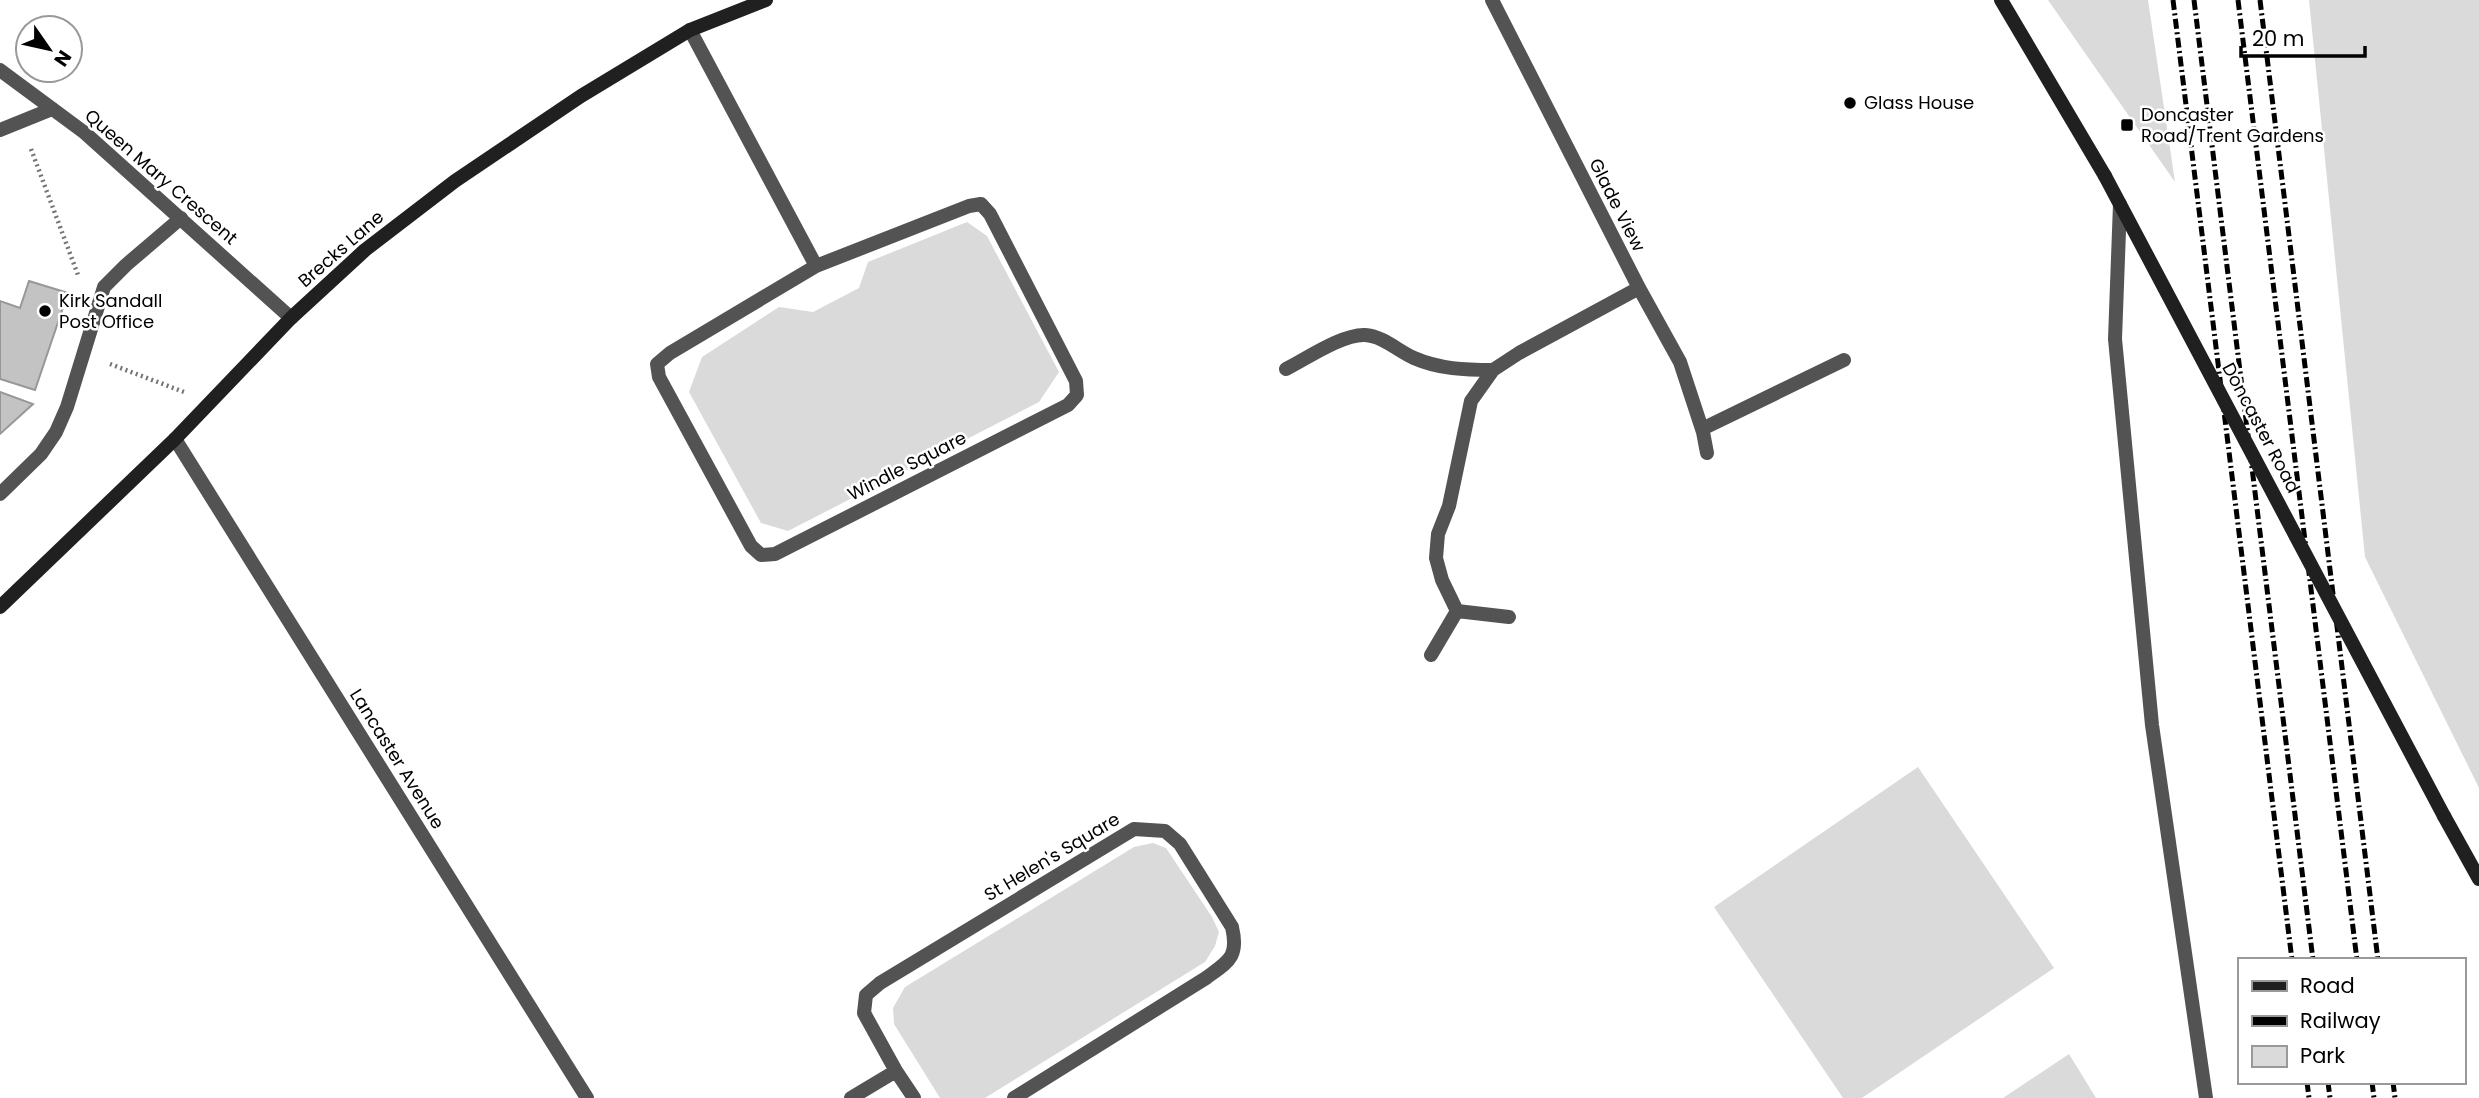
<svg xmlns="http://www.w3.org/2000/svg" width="2479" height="1098" viewBox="0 0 2479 1098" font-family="Poppins,sans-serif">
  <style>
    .green { fill: #dadada }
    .building { fill: #c3c3c3; stroke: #979797; stroke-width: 2 }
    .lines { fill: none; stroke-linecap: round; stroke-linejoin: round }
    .path { stroke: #757575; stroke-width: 4.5; stroke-dasharray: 2 3.5; stroke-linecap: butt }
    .lane { stroke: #535353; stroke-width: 14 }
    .street { stroke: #535353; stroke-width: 14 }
    .secondary { stroke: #202020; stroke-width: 14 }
    .rail { stroke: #000; stroke-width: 5; stroke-dasharray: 10 3.5 2 3.5; stroke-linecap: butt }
    .secondary-bridge { stroke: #202020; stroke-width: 14 }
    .poi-dot { fill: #000; stroke: #fff; stroke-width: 2.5 }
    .labels { text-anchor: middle; stroke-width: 5; stroke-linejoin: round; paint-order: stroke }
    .poi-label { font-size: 18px; fill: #000; stroke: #fff; text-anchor: start }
    .street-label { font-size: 18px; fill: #000; stroke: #fff }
  </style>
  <rect width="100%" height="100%" fill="#fff"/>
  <path class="green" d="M2048 0H2148L2175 182Z
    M2309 0H2479V788L2365 557Z
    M967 222 987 236 1059 372 1039 402 788 531 761 523 689 392 702 357 779 307 813 312 859 288 868 262Z
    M1918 767 2054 968 1862 1098H1843L1714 907Z
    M1153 843 1166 848 1212 917 1219 932 1215 946 1205 962 985 1098H940L894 1024 893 1008 905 987 1134 847Z
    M2069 1054 2096 1098H2003Z"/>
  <path class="building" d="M29 281 68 293 35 390 0 379V301L20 308Z
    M0 392 33 404 0 434Z"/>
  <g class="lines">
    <path class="path" d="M31 149 78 275
      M110 364 184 392"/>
    <path class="lane" d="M0 130 52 109
      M0 494 41 454 56 432 67 407 104 287 126 265 181 218"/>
    <path class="street" d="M1492 0 1639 288 1680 362 1703 432 1707 453
      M690 30 816 266 969 206 981 204 990 214 1076 381 1077 395 1068 405 775 554 761 555 751 546 659 377 657 364 670 353 816 266
      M0 70 85 133 291 318
      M2120 204 2115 339 2152 725 2206 1098
      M1286 369C1306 359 1342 334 1365 335 1383 336 1398 351 1414 358 1439 369 1465 370 1493 370
      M1702 429 1844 360
      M175 439 587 1098
      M1457 611 1442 580 1436 558 1438 534 1449 506 1471 401 1493 370 1519 353 1639 288
      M1431 655 1457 611 1509 617
      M851 1098 896 1071
      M914 1098 896 1071 864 1013 866 995 880 983 1134 829 1165 831 1180 844 1232 927C1239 957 1229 961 1206 978L1014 1098"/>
    <path class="secondary" d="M2001 0 2105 176
      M0 607 175 439 291 318 365 250 455 181 581 96 690 30 766 0
      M2444 816 2479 879"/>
    <path class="rail" d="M2173 0 2292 960
      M2194 0 2313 960
      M2238 0 2357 960
      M2260 0 2378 960
      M2307 1082 2309 1098
      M2328 1082 2330 1098
      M2372 1082 2374 1098
      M2393 1082 2395 1098"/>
    <path class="secondary-bridge" d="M2105 176 2444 816"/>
  </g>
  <g class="poi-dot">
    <circle cx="1850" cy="103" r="7"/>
    <rect x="2120" y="118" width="14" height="14" rx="3.5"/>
    <circle cx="45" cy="311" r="7"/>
  </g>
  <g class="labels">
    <g class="poi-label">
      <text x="1864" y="109">Glass House</text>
      <text x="2141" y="121">Doncaster<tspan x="2141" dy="21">Road/Trent Gardens</tspan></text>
      <text x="59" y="307">Kirk Sandall<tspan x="59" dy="21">Post Office</tspan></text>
    </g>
    <g class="street-label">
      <text transform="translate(161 177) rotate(41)" y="6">Queen Mary Crescent</text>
      <text transform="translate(1617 205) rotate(63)" y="6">Glade View</text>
      <text transform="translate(341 249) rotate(-41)" y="6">Brecks Lane</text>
      <text transform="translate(2261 428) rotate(62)" y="6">Doncaster Road</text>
      <text transform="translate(907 466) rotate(-27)" y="6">Windle Square</text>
      <text transform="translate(397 759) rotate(58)" y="6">Lancaster Avenue</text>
      <text transform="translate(1052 857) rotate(-31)" y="6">St Helen's Square</text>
    </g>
  </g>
  <rect x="2238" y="958" width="228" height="126" fill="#ffffff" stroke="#999999" stroke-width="2"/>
  <rect x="2252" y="981" width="35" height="10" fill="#202020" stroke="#999999" stroke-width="2"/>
  <text x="2300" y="993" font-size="21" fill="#000000">Road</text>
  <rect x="2252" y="1016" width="35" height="10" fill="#000000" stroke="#999999" stroke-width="2"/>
  <text x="2300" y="1028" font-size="21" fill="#000000">Railway</text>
  <rect x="2252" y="1046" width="35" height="21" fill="#dadada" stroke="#999999" stroke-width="2"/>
  <text x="2300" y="1063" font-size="21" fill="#000000">Park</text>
  <g transform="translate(49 49) rotate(124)"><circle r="33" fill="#ffffff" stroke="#999999" stroke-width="2"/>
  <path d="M0-5L12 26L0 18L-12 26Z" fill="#000000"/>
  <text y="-10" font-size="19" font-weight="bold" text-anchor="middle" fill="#000000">N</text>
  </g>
  <path d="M2241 46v10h124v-10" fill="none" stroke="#000000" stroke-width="3.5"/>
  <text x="2252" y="46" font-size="21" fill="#000000" stroke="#ffffff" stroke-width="5" paint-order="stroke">20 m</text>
</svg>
